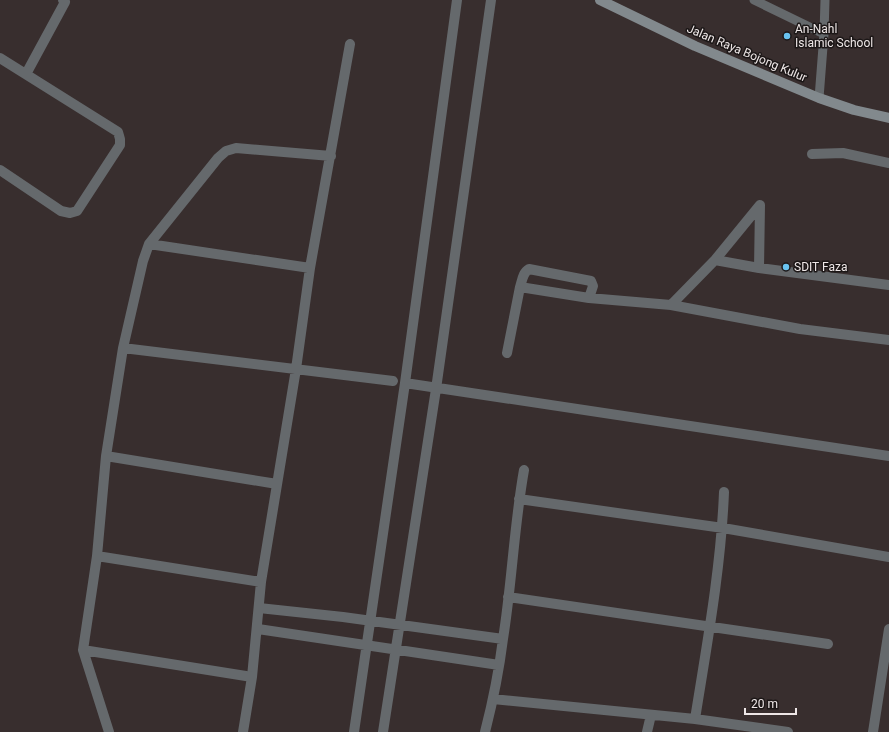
<svg xmlns="http://www.w3.org/2000/svg" width="889" height="732" viewBox="0 0 889 732" font-family="Roboto,sans-serif">
  <style>
    .lines { fill: none; stroke-linecap: round; stroke-linejoin: round }
    .service { stroke: #65696c; stroke-width: 9 }
    .minor { stroke: #65696c; stroke-width: 10 }
    .secondary { stroke: #82898d; stroke-width: 10 }
    .poi-dot { fill: #69c3f1; stroke: #1c1717; stroke-width: 1.5 }
    .labels { text-anchor: middle; stroke-width: 3; stroke-linejoin: round; paint-order: stroke }
    .poi-label { font-size: 12px; fill: #eee7e7; stroke: #1c1717; text-anchor: start }
    .street-label { font-size: 12px; fill: #eee7e7; stroke: #1c1717 }
  </style>
  <rect width="100%" height="100%" fill="#382e2e"/>
  <g class="lines">
    <path class="service" d="M754 0 824 34
      M819 98 824 34 825 0"/>
    <path class="minor" d="M0 58 118 132 120 139V145L77 211 70 213 61 211 0 170
      M26 74 65 2 63 0
      M812 154 843 153 889 163
      M149 244 310 268
      M715 260 759 268 889 285
      M759 268 760 205
      M520 287C522 281 523 272 529 269L591 281 593 286 589 298
      M671 305 715 260 760 205
      M123 348 393 381
      M507 353 520 287 589 298 671 305 800 329 889 340
      M405 383 889 456
      M106 456 277 484
      M519 499 723 528 889 557
      M97 556 261 582
      M508 597 828 644
      M259 608 343 617 503 639
      M258 629 499 665
      M83 650 252 677
      M493 699 695 719 788 732
      M695 719C707 644 721 568 724 492
      M109 732 83 650 97 556 106 456 123 348 143 261 149 244 218 158 226 151 236 148 331 156
      M243 732 252 677 261 582 296 369 310 268 350 44
      M354 732 405 383 457 0
      M383 732 436 389 491 0
      M485 732C493 701 499 671 503 639 512 583 514 526 524 470
      M647 732 651 715
      M873 732 889 629"/>
    <path class="secondary" d="M600 0 695 46 819 98 854 110 889 118"/>
  </g>
  <g class="poi-dot">
    <circle cx="787" cy="36" r="4"/>
    <circle cx="786" cy="267" r="4"/>
  </g>
  <g class="labels">
    <g class="poi-label">
      <text x="795" y="33">An-Nahl<tspan x="795" dy="14">Islamic School</tspan></text>
      <text x="794" y="271">SDIT Faza</text>
    </g>
    <g class="street-label">
      <text transform="translate(747 53) rotate(23)" y="4">Jalan Raya Bojong Kulur</text>
    </g>
  </g>
  <path d="M745 708v6h51v-6" fill="none" stroke="#eee7e7" stroke-width="2"/>
  <text x="751" y="708" font-size="12" fill="#eee7e7" stroke="#1c1717" stroke-width="3" paint-order="stroke">20 m</text>
</svg>
